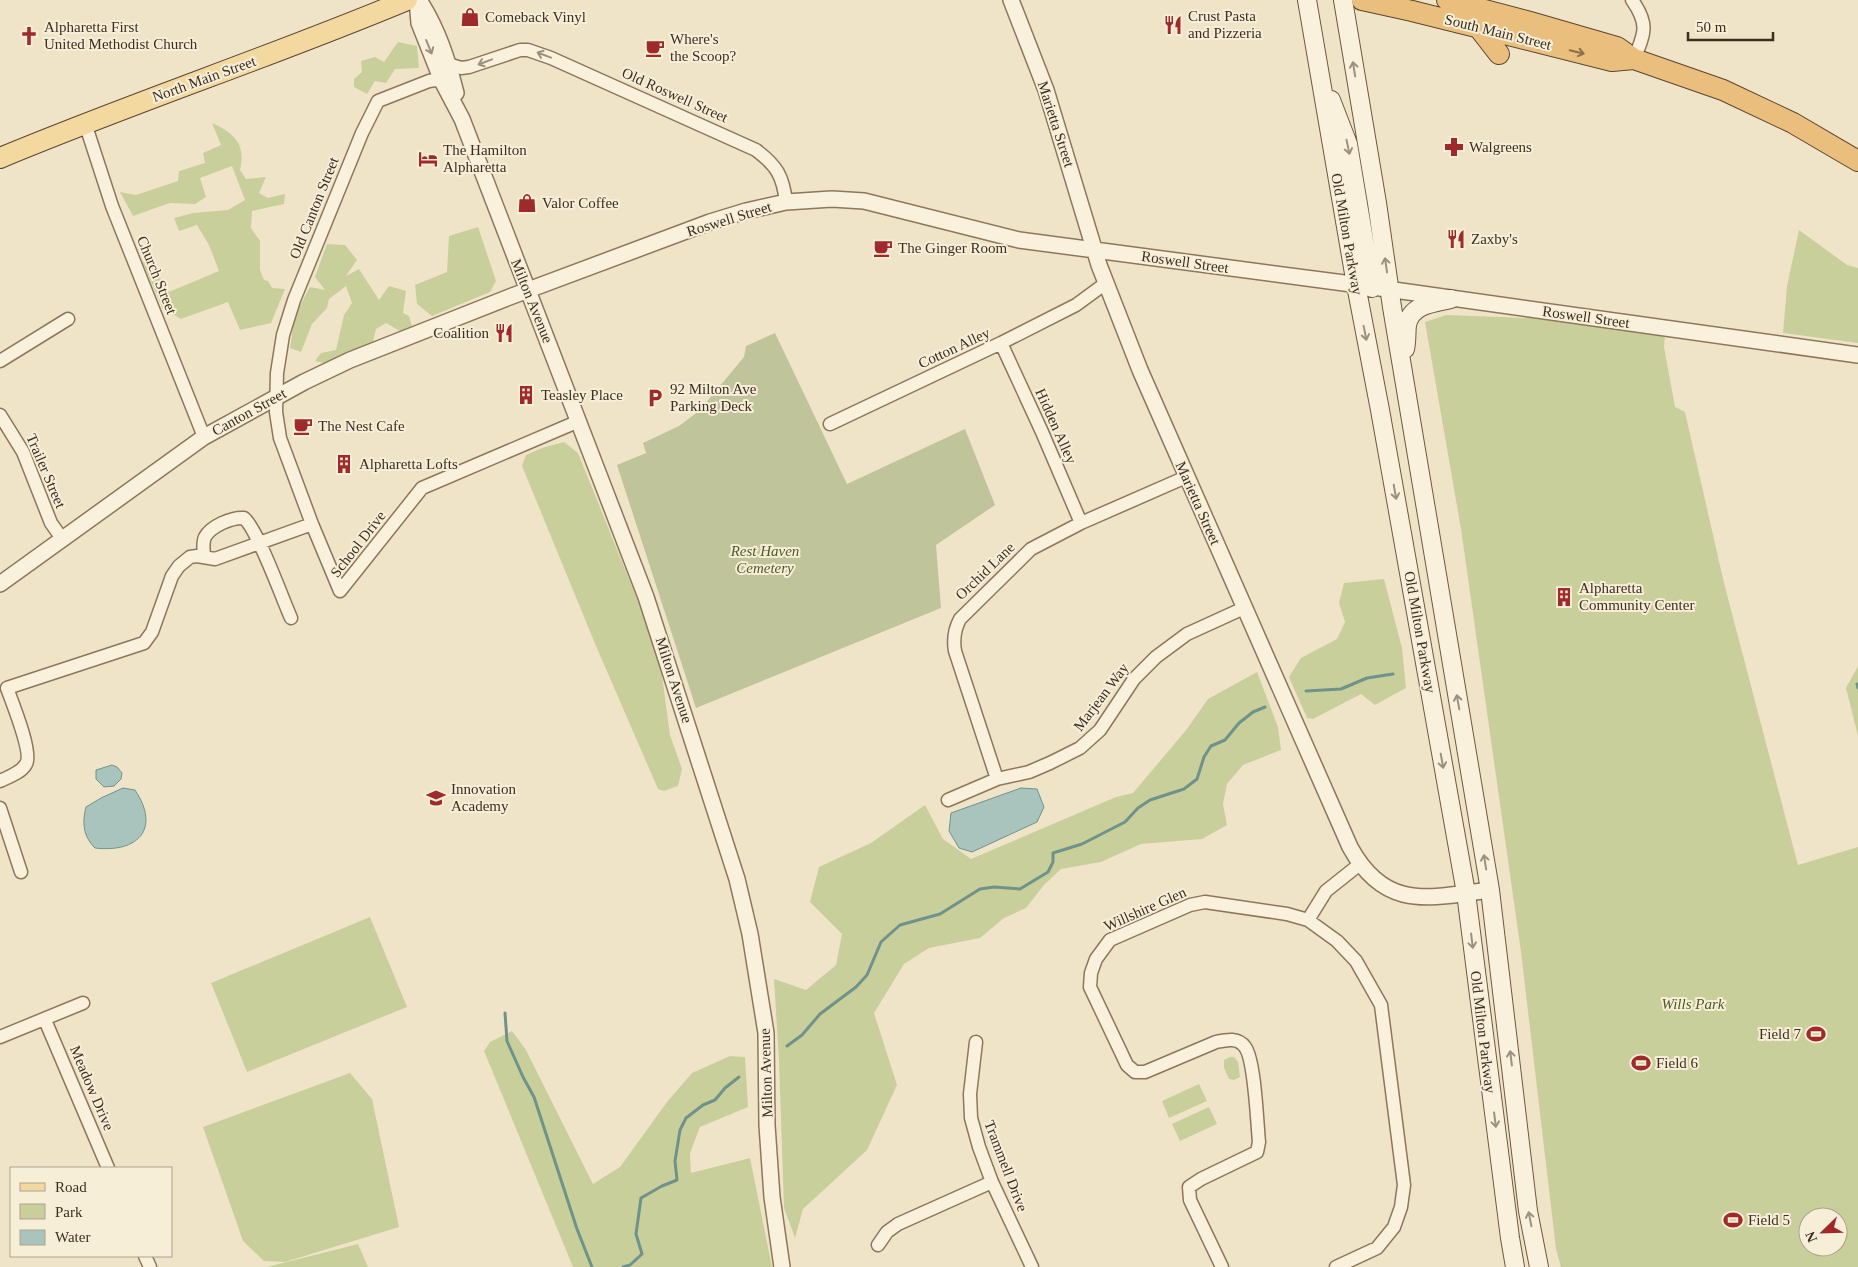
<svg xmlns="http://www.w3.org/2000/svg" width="1858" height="1267" viewBox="0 0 1858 1267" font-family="'Times New Roman',serif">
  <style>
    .green { fill: #c9cf9b; fill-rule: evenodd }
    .cemetery { fill: #bfc49a }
    .water { fill: #a9c4bc; stroke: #6f938a }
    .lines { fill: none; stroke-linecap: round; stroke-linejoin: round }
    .stream { stroke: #6f938a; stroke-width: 3 }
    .minor-casing { stroke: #8d765c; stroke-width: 15 }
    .tertiary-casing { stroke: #8d765c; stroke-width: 18 }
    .secondary-casing { stroke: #6f573f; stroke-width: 20 }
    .primary-casing { stroke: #5b4430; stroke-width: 22 }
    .trunk-casing { stroke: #5b4430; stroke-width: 22 }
    .minor { stroke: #faf1dc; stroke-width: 12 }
    .tertiary { stroke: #faf1dc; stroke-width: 15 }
    .secondary { stroke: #faf1dc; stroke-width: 18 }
    .primary { stroke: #f3d9a0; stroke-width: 20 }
    .trunk { stroke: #eabe7c; stroke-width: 20 }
    .oneway { stroke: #9c907e }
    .oneway2 { stroke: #8b6f49 }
    .labels { text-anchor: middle; stroke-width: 4; stroke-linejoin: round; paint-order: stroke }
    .poi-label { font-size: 15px; fill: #3d2e20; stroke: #f7eed8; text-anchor: start }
    .street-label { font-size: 15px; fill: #3d2e20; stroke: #f7eed8 }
    .park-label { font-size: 15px; font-style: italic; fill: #4d5a26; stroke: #f7eed8 }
  </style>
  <rect width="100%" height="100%" fill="#f0e4c8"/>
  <path class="green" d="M398 42 417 46 419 68 395 69 386 83 375 81 367 94 354 87V79L362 72 361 61 375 57 384 62Z
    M212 123C235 133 246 145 240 170L246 179 266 177 259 193 268 198 285 194 284 204 252 211 251 228 260 241V270L264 280 268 281 272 288 285 289 271 323 240 330 228 302 181 319 163 309 142 261 154 268 169 292 219 271 209 245 197 225 179 231 174 218 193 213 228 210 245 200 232 166 200 178 206 197 195 204 170 203 133 216 120 192 136 195 178 181 179 171 205 163 203 153 221 145Z
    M478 227 496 281 490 292 432 316 417 304 415 285 447 272 449 236Z
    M1799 230 1847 265 1858 268V343L1783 333 1787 286Z
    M327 244 345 245 357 260 346 276 359 269 379 300 389 286 406 291 403 313 409 316 412 326 400 331 386 323 376 329 372 346 351 355 345 353 327 364 315 361 321 353 336 350 344 315 352 303 346 286 329 299 327 308 312 324 301 352 290 348 295 315 310 287 325 290 315 277Z
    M1446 315 1556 319 1665 335 1664 347 1675 407 1685 412 1724 583 1798 865 1858 847V1267H1561L1556 1249 1521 952 1461 529 1425 322ZM1808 1217H1838V1247H1808Z
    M564 442 578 453 644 616 661 668 670 735 682 769 678 786 664 791 658 789 596 646 522 466 526 455 542 448Z
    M1384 579 1402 648 1406 688 1375 705 1361 694 1313 719 1307 718 1289 677 1301 658 1337 639 1345 622 1339 603 1344 583Z
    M1858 666V736L1846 688Z
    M1257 672 1278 727 1281 750 1243 765 1227 784 1223 804 1227 825 1202 839 1141 844 1101 862 1061 869 1044 885 1026 908 1004 918 980 938 929 948 904 964 874 1013 897 1085 867 1150 803 1209 795 1238 784 1208 779 1061 774 979 806 990 836 965 842 934 810 902 819 867 871 843 925 805 943 839 971 859 1116 797 1133 793 1187 729 1208 699Z
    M370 917 407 1007 247 1072 211 983Z
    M512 1031 526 1050 593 1184 620 1167 667 1102 692 1073 730 1056 745 1057 748 1107 700 1127 690 1153 691 1173 750 1158 772 1267H573L484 1051 490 1042Z
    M1230 1057H1234L1238 1062 1240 1077 1234 1080 1229 1079 1224 1068V1060Z
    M350 1073 372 1099 399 1227 285 1262 264 1261 243 1241 203 1127Z
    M1199 1084 1207 1101 1169 1118 1162 1101Z
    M1209 1107 1217 1124 1180 1141 1172 1124Z
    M358 1244 368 1267H267Z"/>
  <path class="cemetery" d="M775 333 847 484 965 429 995 505 936 545 941 608 696 708 617 465 646 453 643 443 679 426 699 411 744 357 746 346Z"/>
  <path class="water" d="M112 765 117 767 122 773 121 779 114 786 104 787 96 779V770Z
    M123 788 135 790C161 829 138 853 95 848 83 836 82 823 86 807L101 798Z
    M1021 788 1037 789 1044 807 1037 822 972 852 959 848 949 831 951 813Z"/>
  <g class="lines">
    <path class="stream" d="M1857 684 1858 688
      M1306 691 1341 689 1367 678 1393 674
      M505 1013 507 1041 523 1077 534 1097 577 1229 592 1267
      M787 1046 802 1035 820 1014 856 987 867 975 881 942 900 925 940 914 980 889 994 887 1020 889 1048 872 1053 862V853L1082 844 1125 822 1138 808 1150 800 1184 789 1197 779 1204 757 1211 746 1225 740 1239 723 1253 712 1265 707
      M623 1267 630 1265 642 1254 636 1234 641 1198 662 1186 677 1180 675 1161 680 1130 686 1118 703 1105 715 1100 725 1088 739 1077"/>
    <g class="minor-casing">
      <path id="minor" d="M1632 0C1649 24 1645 33 1634 59
        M448 64 461 68 469 67 520 50H528L551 58 756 150C777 166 783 176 786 202
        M442 81 435 80 429 81 378 101 362 133 294 300 283 335 277 373 276 412 280 438 312 524 340 591 422 488 579 421
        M85 123 112 206 204 437
        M1001 343 1042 432 1081 523
        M0 361 68 319
        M0 415 23 452 51 523 63 540
        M830 424 1001 343 1076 305 1106 283
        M204 557C204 551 202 543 205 537 211 526 232 517 244 518 258 530 282 598 291 618
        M997 779 955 651C953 639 954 630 960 619L1031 549 1081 523 1186 477
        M0 781C8 777 21 773 26 764 33 753 12 702 7 688L144 643 152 632 172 576 179 566 190 557 197 556 215 559 312 524
        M948 800 997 779 1029 772 1050 763 1080 748 1100 730 1134 679 1156 657 1187 634 1244 608
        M0 808 21 872
        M1308 920 1326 891 1360 864
        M45 1020 108 1168
        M0 1037 83 1003
        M976 1042 970 1094 971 1118 979 1147 992 1182 1032 1267
        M878 1245 887 1232 898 1224 992 1182
        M145 1256 150 1267
        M1222 1267 1190 1200 1189 1187 1201 1179 1257 1152 1259 1142C1257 1123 1255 1060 1245 1047 1238 1037 1226 1040 1216 1042L1145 1072H1135L1127 1065 1090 987 1091 973 1096 959 1110 940 1190 905 1205 902 1287 914 1308 920 1337 941 1356 961 1381 1005 1404 1185 1401 1207 1394 1227 1377 1248 1336 1267"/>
    </g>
    <g class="tertiary-casing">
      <path id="tertiary" d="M417 0 419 23 442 81 462 119 646 597 737 879 750 934 766 1033 767 1125 772 1197 782 1267
        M419 0C438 29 448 61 456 93
        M1011 0 1046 90 1099 265 1140 370 1350 847C1385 911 1428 898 1490 890
        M0 584 204 437 304 382 350 360 507 298 710 222 746 211 786 202 832 199 864 201 1019 240 1344 283 1858 355"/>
    </g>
    <g class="secondary-casing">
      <path id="secondary" d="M1307 0 1356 285 1380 410 1466 893 1510 1238 1515 1267
        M1343 0 1377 203 1392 307 1490 890 1528 1211 1539 1267
        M1331 100 1348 144 1372 288
        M1405 349C1407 341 1406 333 1407 325 1411 304 1434 303 1451 299"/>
    </g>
    <g class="primary-casing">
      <path id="primary" d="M0 158C134 102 273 56 407 0"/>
    </g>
    <g class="trunk-casing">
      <path id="trunk" d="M1362 0 1412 11 1612 61 1634 59
        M1447 0 1530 22 1617 47 1634 59 1723 90 1793 123 1858 161
        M1478 27 1499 54"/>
    </g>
    <use href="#minor" class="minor"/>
    <use href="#tertiary" class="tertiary"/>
    <use href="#secondary" class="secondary"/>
    <use href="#primary" class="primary"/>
    <use href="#trunk" class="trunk"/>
  </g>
  <defs><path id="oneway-shaft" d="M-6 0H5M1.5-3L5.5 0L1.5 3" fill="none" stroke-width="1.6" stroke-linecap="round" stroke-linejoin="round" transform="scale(1.25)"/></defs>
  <g class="oneway">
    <use href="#oneway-shaft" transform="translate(429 47) rotate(68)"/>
    <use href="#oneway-shaft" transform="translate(544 55) rotate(-159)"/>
    <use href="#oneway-shaft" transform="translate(485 62) rotate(159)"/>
    <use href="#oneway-shaft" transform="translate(1354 69) rotate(-99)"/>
    <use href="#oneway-shaft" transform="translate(1348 147) rotate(78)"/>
    <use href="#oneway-shaft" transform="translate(1386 265) rotate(-98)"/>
    <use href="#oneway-shaft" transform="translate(1365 333) rotate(79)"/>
    <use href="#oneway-shaft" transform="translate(1395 492) rotate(80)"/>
    <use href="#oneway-shaft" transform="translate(1458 702) rotate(-100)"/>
    <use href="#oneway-shaft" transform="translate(1442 761) rotate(80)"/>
    <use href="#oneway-shaft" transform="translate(1485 862) rotate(-99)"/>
    <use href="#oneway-shaft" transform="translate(1472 941) rotate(83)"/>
    <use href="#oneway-shaft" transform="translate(1511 1058) rotate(-97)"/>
    <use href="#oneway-shaft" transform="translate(1495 1120) rotate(83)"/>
    <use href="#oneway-shaft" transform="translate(1530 1219) rotate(-101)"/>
  </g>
  <use class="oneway2" href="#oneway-shaft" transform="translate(1577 52) rotate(14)"/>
  <defs>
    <g id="shop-bare" transform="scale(1.5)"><path d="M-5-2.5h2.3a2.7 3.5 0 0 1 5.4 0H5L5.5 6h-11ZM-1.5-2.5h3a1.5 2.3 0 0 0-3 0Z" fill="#9e2a2b" stroke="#f7eed8" stroke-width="2.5" paint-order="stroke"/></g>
    <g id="restaurant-bare" transform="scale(1.5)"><path d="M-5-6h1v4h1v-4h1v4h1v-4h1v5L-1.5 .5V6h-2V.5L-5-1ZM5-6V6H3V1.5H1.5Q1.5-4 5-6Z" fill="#9e2a2b" stroke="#f7eed8" stroke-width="2.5" paint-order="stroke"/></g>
    <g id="church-bare" transform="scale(1.5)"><path d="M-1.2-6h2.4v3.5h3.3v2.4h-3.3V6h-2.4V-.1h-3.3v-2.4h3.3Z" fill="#9e2a2b" stroke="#f7eed8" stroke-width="2.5" paint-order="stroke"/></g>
    <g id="cafe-bare" transform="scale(1.5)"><path d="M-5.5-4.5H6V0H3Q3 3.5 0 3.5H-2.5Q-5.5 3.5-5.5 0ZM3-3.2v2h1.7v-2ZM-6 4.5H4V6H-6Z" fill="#9e2a2b" stroke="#f7eed8" stroke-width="2.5" paint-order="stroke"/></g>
    <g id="pharmacy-bare" transform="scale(1.5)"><path d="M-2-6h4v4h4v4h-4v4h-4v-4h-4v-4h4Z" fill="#9e2a2b" stroke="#f7eed8" stroke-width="2.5" paint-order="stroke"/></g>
    <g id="hotel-bare" transform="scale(1.5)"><path d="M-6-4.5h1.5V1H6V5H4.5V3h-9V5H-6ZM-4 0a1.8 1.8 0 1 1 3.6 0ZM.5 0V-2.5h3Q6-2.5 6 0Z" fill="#9e2a2b" stroke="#f7eed8" stroke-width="2.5" paint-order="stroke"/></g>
    <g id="building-bare" transform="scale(1.5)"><path d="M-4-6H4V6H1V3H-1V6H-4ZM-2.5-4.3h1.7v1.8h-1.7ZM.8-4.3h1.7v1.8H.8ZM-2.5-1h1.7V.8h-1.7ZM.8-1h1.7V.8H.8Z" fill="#9e2a2b" stroke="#f7eed8" stroke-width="2.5" paint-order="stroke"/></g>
    <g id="parking-bare" transform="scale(1.5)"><path d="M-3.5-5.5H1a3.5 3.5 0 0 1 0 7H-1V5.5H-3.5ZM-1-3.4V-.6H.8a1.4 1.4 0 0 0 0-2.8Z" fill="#9e2a2b" stroke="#f7eed8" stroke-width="2.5" paint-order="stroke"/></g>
    <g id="school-bare" transform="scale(1.5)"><path d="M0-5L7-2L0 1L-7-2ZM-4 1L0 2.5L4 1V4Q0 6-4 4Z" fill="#9e2a2b" stroke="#f7eed8" stroke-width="2.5" paint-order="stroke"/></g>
    <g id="stadium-bare" transform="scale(1.5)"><path d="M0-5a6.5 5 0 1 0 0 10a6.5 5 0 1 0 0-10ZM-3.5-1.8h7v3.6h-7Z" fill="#9e2a2b" stroke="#f7eed8" stroke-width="2.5" paint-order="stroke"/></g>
  </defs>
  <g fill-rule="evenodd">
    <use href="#shop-bare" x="470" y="17"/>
    <use href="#restaurant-bare" x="1173" y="25"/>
    <use href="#church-bare" x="29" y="36"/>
    <use href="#cafe-bare" x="655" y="48"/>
    <use href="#pharmacy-bare" x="1454" y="147"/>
    <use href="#hotel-bare" x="428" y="159"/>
    <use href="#shop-bare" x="527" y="203"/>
    <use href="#restaurant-bare" x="1456" y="239"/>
    <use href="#cafe-bare" x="883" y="248"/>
    <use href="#restaurant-bare" x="504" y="333"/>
    <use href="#building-bare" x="526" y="395"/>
    <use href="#parking-bare" x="655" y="398"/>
    <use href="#cafe-bare" x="303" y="426"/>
    <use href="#building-bare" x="344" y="464"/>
    <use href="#building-bare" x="1564" y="597"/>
    <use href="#school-bare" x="436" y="798"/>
    <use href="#stadium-bare" x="1816" y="1034"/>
    <use href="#stadium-bare" x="1641" y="1063"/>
    <use href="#stadium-bare" x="1733" y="1220"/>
  </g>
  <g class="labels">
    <g class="poi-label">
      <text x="1188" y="21">Crust Pasta<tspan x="1188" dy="17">and Pizzeria</tspan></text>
      <text x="485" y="22">Comeback Vinyl</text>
      <text x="44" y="32">Alpharetta First<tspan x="44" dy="17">United Methodist Church</tspan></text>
      <text x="670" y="44">Where's<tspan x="670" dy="17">the Scoop?</tspan></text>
      <text x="1469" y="152">Walgreens</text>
      <text x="443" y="155">The Hamilton<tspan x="443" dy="17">Alpharetta</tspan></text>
      <text x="542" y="208">Valor Coffee</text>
      <text x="1471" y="244">Zaxby's</text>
      <text x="898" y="253">The Ginger Room</text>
      <text x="489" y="338" text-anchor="end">Coalition</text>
      <text x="670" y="394">92 Milton Ave<tspan x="670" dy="17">Parking Deck</tspan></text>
      <text x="541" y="400">Teasley Place</text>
      <text x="318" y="431">The Nest Cafe</text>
      <text x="359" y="469">Alpharetta Lofts</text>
      <text x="1579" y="593">Alpharetta<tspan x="1579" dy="17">Community Center</tspan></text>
      <text x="451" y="794">Innovation<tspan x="451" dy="17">Academy</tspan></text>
      <text x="1801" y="1039" text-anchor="end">Field 7</text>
      <text x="1656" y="1068">Field 6</text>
      <text x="1748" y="1225">Field 5</text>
    </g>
    <g class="street-label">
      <text transform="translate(1498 32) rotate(14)" y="5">South Main Street</text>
      <text transform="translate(204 79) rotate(-20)" y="5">North Main Street</text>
      <text transform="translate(675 95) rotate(24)" y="5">Old Roswell Street</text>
      <text transform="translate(1056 124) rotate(72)" y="5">Marietta Street</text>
      <text transform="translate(314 208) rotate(-68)" y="5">Old Canton Street</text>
      <text transform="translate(729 219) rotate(-17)" y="5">Roswell Street</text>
      <text transform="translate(1347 234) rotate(80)" y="5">Old Milton Parkway</text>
      <text transform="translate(1185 262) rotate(8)" y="5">Roswell Street</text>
      <text transform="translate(157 275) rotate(68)" y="5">Church Street</text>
      <text transform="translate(532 301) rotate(68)" y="5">Milton Avenue</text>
      <text transform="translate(1586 317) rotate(8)" y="5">Roswell Street</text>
      <text transform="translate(954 348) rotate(-25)" y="5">Cotton Alley</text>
      <text transform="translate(249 412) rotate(-29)" y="5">Canton Street</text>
      <text transform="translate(1056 426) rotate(66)" y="5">Hidden Alley</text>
      <text transform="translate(46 471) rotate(67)" y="5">Trailer Street</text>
      <text transform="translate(1198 503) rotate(66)" y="5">Marietta Street</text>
      <text transform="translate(358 544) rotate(-52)" y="5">School Drive</text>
      <text transform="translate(985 571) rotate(-44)" y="5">Orchid Lane</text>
      <text transform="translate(1420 632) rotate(80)" y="5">Old Milton Parkway</text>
      <text transform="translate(674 680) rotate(72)" y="5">Milton Avenue</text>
      <text transform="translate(1101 697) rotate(-53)" y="5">Marjean Way</text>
      <text transform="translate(1145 909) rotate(-24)" y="5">Willshire Glen</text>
      <text transform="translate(1483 1032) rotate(83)" y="5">Old Milton Parkway</text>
      <text transform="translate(766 1073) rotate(-92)" y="5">Milton Avenue</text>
      <text transform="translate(92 1088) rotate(67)" y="5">Meadow Drive</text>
      <text transform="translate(1006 1166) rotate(69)" y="5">Trammell Drive</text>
    </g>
    <g class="park-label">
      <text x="765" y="556">Rest Haven<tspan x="765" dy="17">Cemetery</tspan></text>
      <text x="1693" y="1009">Wills Park</text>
    </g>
  </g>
  <rect x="10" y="1167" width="162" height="90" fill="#f7eed8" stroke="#ada18e"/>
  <rect x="20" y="1183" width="25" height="8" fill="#f3d9a0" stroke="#ada18e"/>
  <text x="55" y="1192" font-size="15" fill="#3d2e20">Road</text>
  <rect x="20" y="1204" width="25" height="15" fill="#c9cf9b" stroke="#ada18e"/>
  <text x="55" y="1217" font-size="15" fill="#3d2e20">Park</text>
  <rect x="20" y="1230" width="25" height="15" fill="#a9c4bc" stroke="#ada18e"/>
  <text x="55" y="1242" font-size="15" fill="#3d2e20">Water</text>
  <g transform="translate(1823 1232) rotate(247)"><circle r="24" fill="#f7eed8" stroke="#ada18e"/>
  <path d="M0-4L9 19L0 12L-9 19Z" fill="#9e2a2b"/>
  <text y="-8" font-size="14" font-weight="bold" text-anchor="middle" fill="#3d2e20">N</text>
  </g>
  <path d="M1688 32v8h85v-8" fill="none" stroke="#3d2e20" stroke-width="2.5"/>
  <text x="1696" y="32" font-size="15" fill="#3d2e20" stroke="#f7eed8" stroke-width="4" paint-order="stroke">50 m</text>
</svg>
